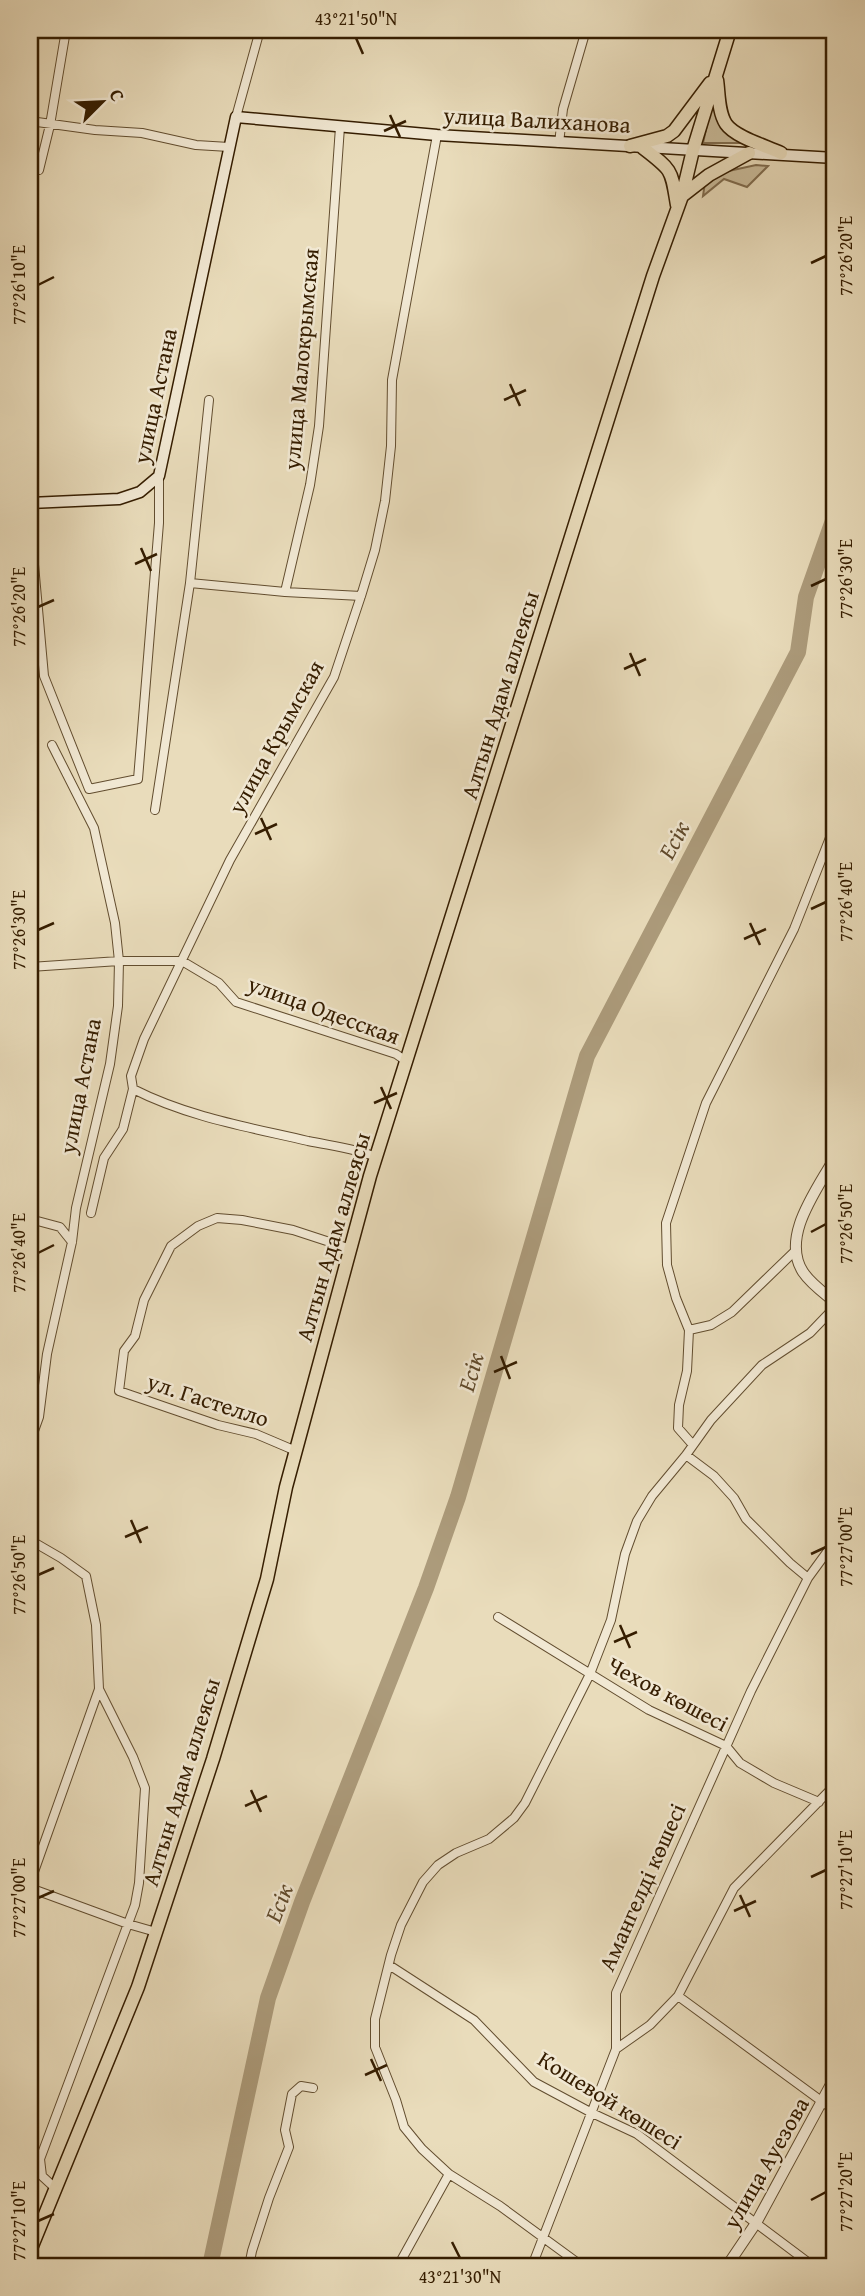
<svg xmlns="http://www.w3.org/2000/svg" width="865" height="2296" viewBox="0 0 865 2296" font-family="'Gentium Book Plus',serif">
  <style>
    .grass { fill: #cabc9b; stroke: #806c4e; stroke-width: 2 }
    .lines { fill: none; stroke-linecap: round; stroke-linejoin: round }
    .river { stroke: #ac9b7b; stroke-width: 16 }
    .minor-casing { stroke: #624d2f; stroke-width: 10 }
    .tertiary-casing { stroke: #624d2f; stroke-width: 12 }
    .secondary-casing { stroke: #351d00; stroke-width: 13 }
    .primary-casing { stroke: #351d00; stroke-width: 15 }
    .minor { stroke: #f1e8d3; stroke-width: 8 }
    .tertiary { stroke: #f1e8d3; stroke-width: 10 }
    .secondary { stroke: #f1e8d3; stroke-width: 10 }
    .primary { stroke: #e9dcbb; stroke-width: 12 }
    .ticks { fill: none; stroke: #351d00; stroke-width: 2.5 }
    .labels { text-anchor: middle; stroke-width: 5; stroke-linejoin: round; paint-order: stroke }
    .street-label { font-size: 23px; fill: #351d00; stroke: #f1e8d3 }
    .water-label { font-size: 24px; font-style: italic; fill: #5f492b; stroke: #f1e8d3 }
    .neatline { fill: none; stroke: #351d00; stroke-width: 2.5 }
    .ticks-label { font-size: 18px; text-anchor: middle; fill: #351d00 }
  </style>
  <rect width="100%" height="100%" fill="#e9dcbb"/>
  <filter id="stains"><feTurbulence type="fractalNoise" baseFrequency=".00286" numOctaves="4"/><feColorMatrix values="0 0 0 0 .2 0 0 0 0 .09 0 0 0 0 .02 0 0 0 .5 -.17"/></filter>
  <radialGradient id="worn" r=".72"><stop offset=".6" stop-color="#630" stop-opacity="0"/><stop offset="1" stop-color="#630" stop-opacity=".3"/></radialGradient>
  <path class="grass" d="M714 93 723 130 733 137 748 143H703Z
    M756 165 768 166 747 187 724 179 703 196 705 182 724 172Z"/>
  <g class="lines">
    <path class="river" d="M210 2266 268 1998 302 1902 426 1588 458 1497 587 1056 798 652 806 597 835 515"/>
    <g class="minor-casing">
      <path id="minor" d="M236 117 260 30
        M30 121 95 130 142 133 196 145 229 147
        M559 143 563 109 586 30
        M39 170 50 125 66 30
        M30 520 44 676 89 789 138 779 159 523V476
        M190 583 285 592 361 596
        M285 592 310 485 319 426 340 127
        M155 810 190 583 209 400
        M30 967 119 961H182L219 983 236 1002 396 1054 406 1061
        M376 1157C354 1148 332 1146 308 1141 248 1127 188 1117 133 1089L131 1076 144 1039 230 860 334 677 361 596 375 550 385 501 391 446 392 380 437 135
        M91 1213 104 1158 123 1129 133 1089
        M30 1219 60 1227 72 1242
        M689 1330 711 1325 732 1312 795 1251
        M30 1442 39 1417 47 1354 72 1242 76 1208 110 1064 118 1006 119 961 115 923 94 828 52 745
        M693 1445 678 1428 679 1405 687 1371 689 1330 676 1298 667 1265 666 1223 706 1103 794 929 835 825
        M296 1451 256 1434 218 1425 119 1391 124 1351 135 1336 144 1300 171 1246 198 1226 217 1218 242 1220 293 1230 351 1249
        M686 1455 714 1476 734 1498 746 1519 790 1563 808 1578
        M30 1540 61 1558 86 1576 96 1625 99 1689 30 1883
        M498 1617 649 1710 726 1746 740 1763 774 1783 819 1802
        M30 1888 128 1924 156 1932
        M389 1965 474 2020 534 2082 592 2113 637 2134 813 2266
        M678 1996 835 2111
        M616 2049 650 2025 678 1996 734 1888 835 1785
        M30 2149 40 2159 42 2176 55 2188
        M40 2159 135 1905 139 1883 145 1788 133 1757 99 1689
        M249 2266 252 2251 269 2198 289 2147 285 2130 292 2094 301 2086 313 2088
        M398 2266 449 2174
        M532 2266 616 2049V1993L751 1691 808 1578 835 1541
        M582 2266 500 2206 449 2174 422 2149 404 2127 396 2100 375 2047V2019L391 1955 401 1925 423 1882 438 1865 456 1853 489 1839 514 1818 525 1803 590 1674 611 1620 625 1554 637 1521 652 1496 686 1455 711 1420 762 1365 810 1333 835 1307"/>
    </g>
    <g class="tertiary-casing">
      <path id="tertiary" d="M835 1157C818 1189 780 1236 803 1272 811 1284 824 1293 835 1302
        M727 2266 756 2223 835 2077"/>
    </g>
    <g class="secondary-casing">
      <path id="secondary" d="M30 503 119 499 140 492 159 476 236 117 437 135 835 158"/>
    </g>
    <g class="primary-casing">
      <path id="primary" d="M717 80C719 93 718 112 726 124 735 137 766 146 781 153
        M630 146 667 136 674 131 710 83
        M643 148C673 171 671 169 677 205
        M682 196 709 175 749 153
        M30 2251 138 1987 213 1759 267 1579 286 1487 370 1176 653 276 682 196 693 150 730 30"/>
    </g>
    <use href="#minor" class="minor"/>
    <use href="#tertiary" class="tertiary"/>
    <use href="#secondary" class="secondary"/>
    <use href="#primary" class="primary"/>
  </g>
  <path class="ticks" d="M356 38 363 54M390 115 400 137M384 131 406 121M811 263 826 256M38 285 54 277M510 384 520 406M504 400 526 390M141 548 151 571M135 564 157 554M811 586 826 579M38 607 54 600M630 653 640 676M624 669 646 659M261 818 271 840M255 834 277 824M811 909 826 902M750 923 760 945M38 930 54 923M744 939 766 929M381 1087 391 1109M374 1103 397 1093M811 1232 826 1224M38 1253 54 1245M501 1356 510 1379M494 1372 517 1362M131 1520 141 1543M125 1537 148 1527M811 1554 826 1547M38 1575 54 1568M620 1625 630 1648M614 1642 637 1632M251 1790 261 1812M245 1806 267 1796M811 1877 826 1870M740 1895 750 1917M38 1898 54 1891M734 1911 756 1901M371 2059 381 2081M365 2075 387 2065M811 2200 826 2192M38 2221 54 2214M452 2242 460 2258"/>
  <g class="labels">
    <g class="street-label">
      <text transform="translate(537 120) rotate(3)" y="8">улица Валиханова</text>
      <text transform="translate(301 359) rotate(-85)" y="8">улица Малокрымская</text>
      <text transform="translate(155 396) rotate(-78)" y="8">улица Астана</text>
      <text transform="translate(500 695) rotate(-73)" y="8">Алтын Адам аллеясы</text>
      <text transform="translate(276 737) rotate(-61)" y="8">улица Крымская</text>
      <text transform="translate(324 1010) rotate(20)" y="8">улица Одесская</text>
      <text transform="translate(80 1086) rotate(-79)" y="8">улица Астана</text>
      <text transform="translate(333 1237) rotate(-74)" y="8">Алтын Адам аллеясы</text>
      <text transform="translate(208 1400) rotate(18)" y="8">ул. Гастелло</text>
      <text transform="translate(668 1694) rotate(28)" y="8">Чехов көшесі</text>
      <text transform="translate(181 1782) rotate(-73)" y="8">Алтын Адам аллеясы</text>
      <text transform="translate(642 1887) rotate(-66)" y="8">Амангелді көшесі</text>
      <text transform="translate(610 2100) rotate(32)" y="8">Кошевой көшесі</text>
      <text transform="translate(766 2163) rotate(-60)" y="8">улица Ауезова</text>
    </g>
    <g class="water-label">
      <text transform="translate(674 840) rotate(-62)" y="8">Есік</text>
      <text transform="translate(471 1372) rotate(-74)" y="8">Есік</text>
      <text transform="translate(279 1903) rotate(-69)" y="8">Есік</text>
    </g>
  </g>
  <rect width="865" height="2296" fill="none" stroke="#e9dcbb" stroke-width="77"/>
  <g transform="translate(102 102) rotate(66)" stroke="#f1e8d3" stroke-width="5" paint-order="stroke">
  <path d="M0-5L12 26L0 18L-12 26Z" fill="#351d00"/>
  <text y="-10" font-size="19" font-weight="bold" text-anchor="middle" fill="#351d00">С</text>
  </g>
  <rect x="38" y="38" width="788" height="2220" class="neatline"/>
  <g class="ticks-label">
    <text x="356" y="25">43°21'50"N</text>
    <text transform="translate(846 256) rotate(-90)" y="6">77°26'20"E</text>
    <text transform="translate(19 285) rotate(-90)" y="6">77°26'10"E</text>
    <text transform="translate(846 579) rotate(-90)" y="6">77°26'30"E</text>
    <text transform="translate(19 607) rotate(-90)" y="6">77°26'20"E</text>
    <text transform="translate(846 902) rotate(-90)" y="6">77°26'40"E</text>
    <text transform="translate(19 930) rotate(-90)" y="6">77°26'30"E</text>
    <text transform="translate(846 1224) rotate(-90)" y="6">77°26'50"E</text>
    <text transform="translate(19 1253) rotate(-90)" y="6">77°26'40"E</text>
    <text transform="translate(846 1547) rotate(-90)" y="6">77°27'00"E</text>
    <text transform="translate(19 1575) rotate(-90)" y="6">77°26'50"E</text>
    <text transform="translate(846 1870) rotate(-90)" y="6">77°27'10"E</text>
    <text transform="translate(19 1898) rotate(-90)" y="6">77°27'00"E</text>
    <text transform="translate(846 2192) rotate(-90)" y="6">77°27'20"E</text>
    <text transform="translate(19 2221) rotate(-90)" y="6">77°27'10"E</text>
    <text x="460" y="2283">43°21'30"N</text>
  </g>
  <rect width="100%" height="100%" filter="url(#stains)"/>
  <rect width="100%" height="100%" fill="url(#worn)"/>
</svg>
